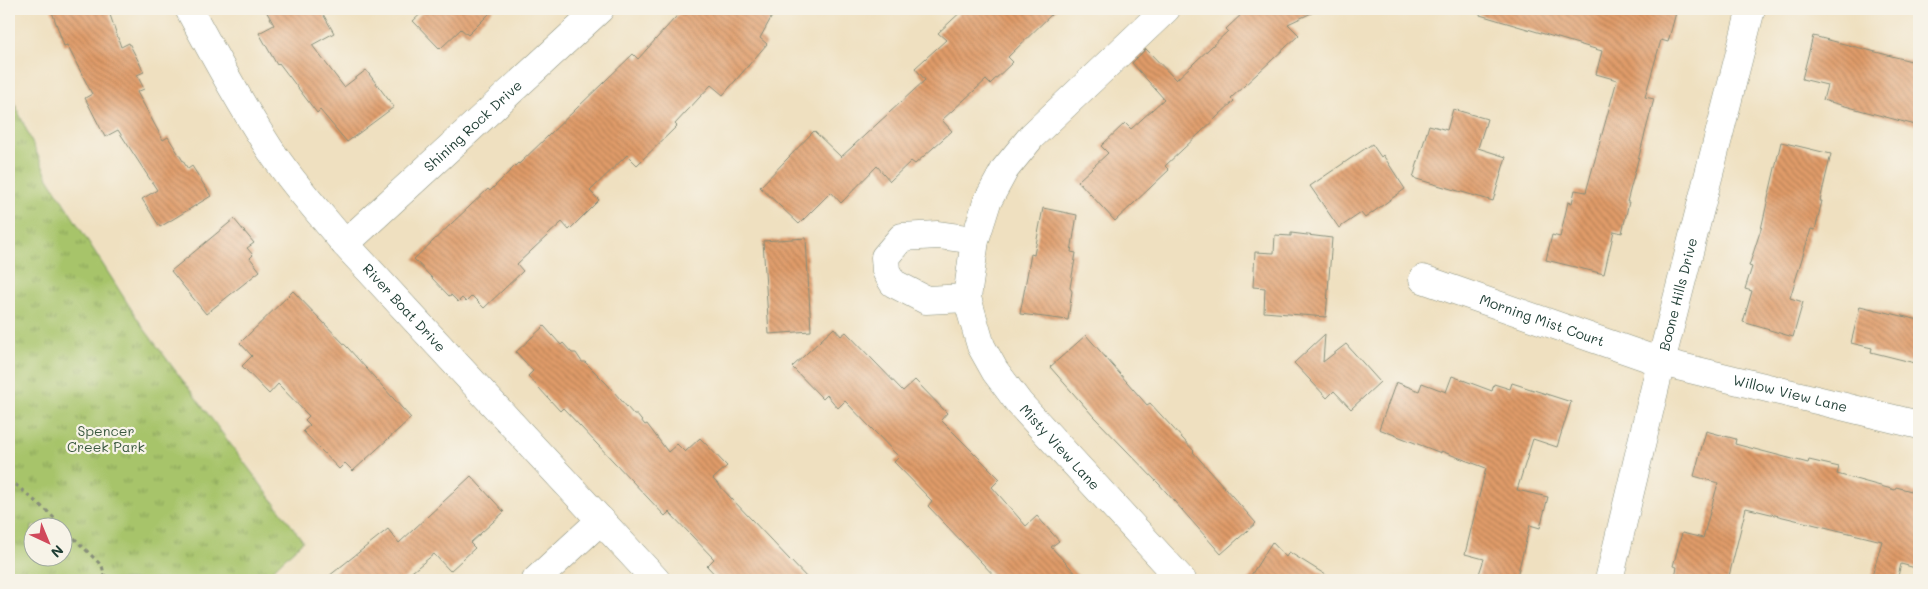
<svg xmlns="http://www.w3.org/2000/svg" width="1928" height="589" viewBox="0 0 1928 589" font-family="Mali,sans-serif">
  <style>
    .park { fill: url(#park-tufts); stroke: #638050; fill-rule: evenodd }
    .building { fill: url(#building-back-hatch) }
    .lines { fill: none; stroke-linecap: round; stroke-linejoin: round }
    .minor-casing { stroke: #878e7a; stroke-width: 29 }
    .path { stroke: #878e7a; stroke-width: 3; stroke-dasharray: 4 4; stroke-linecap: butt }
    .minor { stroke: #fff; stroke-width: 28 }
    .labels { text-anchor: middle; stroke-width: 4.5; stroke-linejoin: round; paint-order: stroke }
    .street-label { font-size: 14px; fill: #1f3d34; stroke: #f7f3e8 }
    .park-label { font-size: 14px; fill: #3a583f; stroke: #f7f3e8 }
  </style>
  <defs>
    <pattern id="park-tufts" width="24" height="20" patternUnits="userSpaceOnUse" patternTransform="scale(1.25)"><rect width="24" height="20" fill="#a7c46b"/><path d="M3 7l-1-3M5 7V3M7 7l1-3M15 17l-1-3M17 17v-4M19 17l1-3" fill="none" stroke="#87a059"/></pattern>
    <pattern id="building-back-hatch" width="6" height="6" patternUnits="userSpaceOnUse" patternTransform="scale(1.25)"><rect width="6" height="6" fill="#e09b69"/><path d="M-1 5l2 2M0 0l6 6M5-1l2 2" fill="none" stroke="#b58057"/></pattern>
  </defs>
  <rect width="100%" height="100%" fill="#f7f3e8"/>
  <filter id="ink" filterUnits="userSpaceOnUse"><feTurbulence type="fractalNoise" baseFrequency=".02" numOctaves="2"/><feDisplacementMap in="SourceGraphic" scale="10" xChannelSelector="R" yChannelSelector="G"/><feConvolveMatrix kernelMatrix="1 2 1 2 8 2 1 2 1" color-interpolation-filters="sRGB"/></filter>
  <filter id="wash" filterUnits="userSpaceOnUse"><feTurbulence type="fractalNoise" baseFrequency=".0096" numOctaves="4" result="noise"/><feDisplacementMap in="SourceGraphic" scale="20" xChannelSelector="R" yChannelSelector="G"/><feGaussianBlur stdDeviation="1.12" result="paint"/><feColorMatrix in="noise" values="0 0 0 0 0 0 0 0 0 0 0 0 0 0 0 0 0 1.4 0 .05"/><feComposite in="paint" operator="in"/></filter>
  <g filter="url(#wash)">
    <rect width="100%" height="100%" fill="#efe0c0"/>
    <path class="park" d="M9 91 48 178 142 326 303 541 262 580H9ZM32 526H62V556H32Z"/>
    <g id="blocks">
      <path class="building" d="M51 9H108L121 47 129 43 144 72 137 75 144 89 137 92 163 140 168 137 188 169 192 166 211 196 160 227 142 199 157 190 118 130 105 137 85 98 92 94 67 45 64 46Z
        M265 9H320L334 33 312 45 344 87 366 70 394 107 347 142 320 110 317 113 279 63 277 65 259 33 274 25Z
        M426 9H494L468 35 461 29 440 49 413 21Z
        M683 9H776L760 38 767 44 723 95 711 85 675 124 677 126 637 165 627 155 590 191 599 200 569 230 562 222 517 264 523 271 484 308 472 296 466 302 462 298 458 302 451 295 449 296 414 259 488 189 490 191 518 163 519 164 633 54 638 59Z
        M964 9H1057L1008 57 1013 62 990 84 986 80 942 120 952 131 915 164 911 161 890 181 877 166 841 203 831 192 799 224 760 187 814 131 841 157 925 80 915 68 946 40 938 33Z
        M1247 9H1320L1288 24 1299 35 1231 98 1234 101 1165 166 1169 170 1115 221 1078 181 1108 153 1101 146 1125 123 1131 129 1164 99 1132 63 1146 49 1176 80 1228 31 1226 29Z
        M1481 9H1677L1668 42 1661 40 1645 97 1654 99 1627 202H1629L1622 233 1614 231 1604 274 1546 260 1552 235 1560 237 1568 202 1572 203 1575 190 1586 192 1617 80 1596 74 1602 51 1480 15Z
        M1813 36 1919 63V126L1823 100 1827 85 1802 79Z
        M1453 109 1487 119 1478 148 1506 157 1493 201 1413 178 1429 125 1447 130Z
        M1781 142 1831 154 1820 201H1822L1815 230 1811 229 1790 298 1803 302 1793 337 1743 322 1752 291 1745 289 1752 267 1749 266 1761 229Z
        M1372 144 1381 157 1383 155 1405 189 1365 218 1361 213 1339 228 1310 186Z
        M1043 208 1077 215 1071 252 1076 253 1070 288 1072 291 1068 320 1020 314 1031 254 1034 255Z
        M234 219 254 243 247 248 253 255 250 258 260 271 206 314 171 271Z
        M1291 233 1332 238 1326 317 1264 312 1265 288 1253 287 1255 252 1274 253 1275 235 1291 236Z
        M806 238 811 331 769 334 763 241Z
        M293 291 348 348 411 418 353 471 345 463 339 469 303 431 310 425 305 420 309 416 278 384 269 394 242 366 252 356 240 343Z
        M1860 306 1919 320V364L1871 352 1872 348 1851 343Z
        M544 326 561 345 563 343 572 353H576L582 362H585L607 384 634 415H637L645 425 647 424 668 452 677 444 685 452 700 438 727 466 713 479 809 580H720L707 566 714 559 669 512 665 516 563 408 560 411 528 376 533 371 516 352Z
        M834 328 841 336 846 332 903 391 915 380 947 413 941 420 1000 479 992 487 1026 526 1037 516 1059 541 1051 547 1082 580H998L928 506 932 501 894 462 899 457 845 401 838 408 827 395 823 399 792 367Z
        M1325 334 1323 362 1346 344 1380 382 1351 409 1334 391 1327 398 1294 363Z
        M1086 335 1147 405 1150 403 1194 451 1193 452 1256 523 1221 554 1159 484 1094 417 1050 367Z
        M1452 376 1492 391 1494 384 1510 389 1512 383 1571 402 1557 447 1533 439 1517 490 1548 497 1540 528 1530 525 1516 580H1477L1484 559 1465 554 1486 468 1441 451V453L1379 429 1396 382 1419 391 1422 383 1446 392Z
        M1706 431 1736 439 1735 444 1808 463 1809 460 1839 467 1837 474 1895 490 1896 487 1919 493V569L1901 564 1897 580H1888L1872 576 1882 541 1746 508 1728 580H1674L1677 567 1673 566 1682 533 1703 538 1718 483 1694 476Z
        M471 476 504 512 470 543 475 548 450 571 434 554 402 580H324L388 529 399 543Z
        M1272 542 1286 557 1289 552 1334 580H1248Z"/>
    </g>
  </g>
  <g filter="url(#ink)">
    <use href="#blocks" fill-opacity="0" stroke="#878e7a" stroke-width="1"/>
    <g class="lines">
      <g class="minor-casing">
        <g id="minor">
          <path id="s1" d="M189 9C214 56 240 103 269 148 291 182 319 212 345 244L656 580"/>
          <path id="s2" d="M1166 9 1032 136 1005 169 987 202 975 240 967 298 981 346 995 371 1019 403 1182 580"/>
          <path id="s3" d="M345 244 600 9"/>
          <path id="s4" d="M1423 279 1661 362 1919 425"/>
          <path d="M967 298 926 300 893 283 886 271 885 257 902 237 938 235 975 240"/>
          <path d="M536 580 601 520"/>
          <path id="s5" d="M1609 580 1661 362 1751 9"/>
        </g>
      </g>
      <path class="path" d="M9 479 47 511 102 566 106 580"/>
      <use href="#minor" class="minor"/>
    </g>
  </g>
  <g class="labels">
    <g class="street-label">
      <text dy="5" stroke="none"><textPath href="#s3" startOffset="174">Shining Rock Drive</textPath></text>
      <text dy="5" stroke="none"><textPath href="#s5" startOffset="294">Boone Hills Drive</textPath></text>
      <text dy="5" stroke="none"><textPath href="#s1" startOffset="370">River Boat Drive</textPath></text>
      <text dy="5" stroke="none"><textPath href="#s4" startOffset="126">Morning Mist Court</textPath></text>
      <text dy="5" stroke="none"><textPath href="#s4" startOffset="385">Willow View Lane</textPath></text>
      <text dy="5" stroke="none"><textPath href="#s2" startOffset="542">Misty View Lane</textPath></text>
    </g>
    <g class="park-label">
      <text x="106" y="436">Spencer<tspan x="106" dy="16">Creek Park</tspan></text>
    </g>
  </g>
  <rect width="1928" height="589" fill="none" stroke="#f7f3e8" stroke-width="30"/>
  <g transform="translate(48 542) rotate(136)"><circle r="24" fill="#f7f3e8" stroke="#a1aaa0"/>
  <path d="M0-4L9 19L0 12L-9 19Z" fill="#d1495b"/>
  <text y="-8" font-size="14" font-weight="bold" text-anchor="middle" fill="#1f3d34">N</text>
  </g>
</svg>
